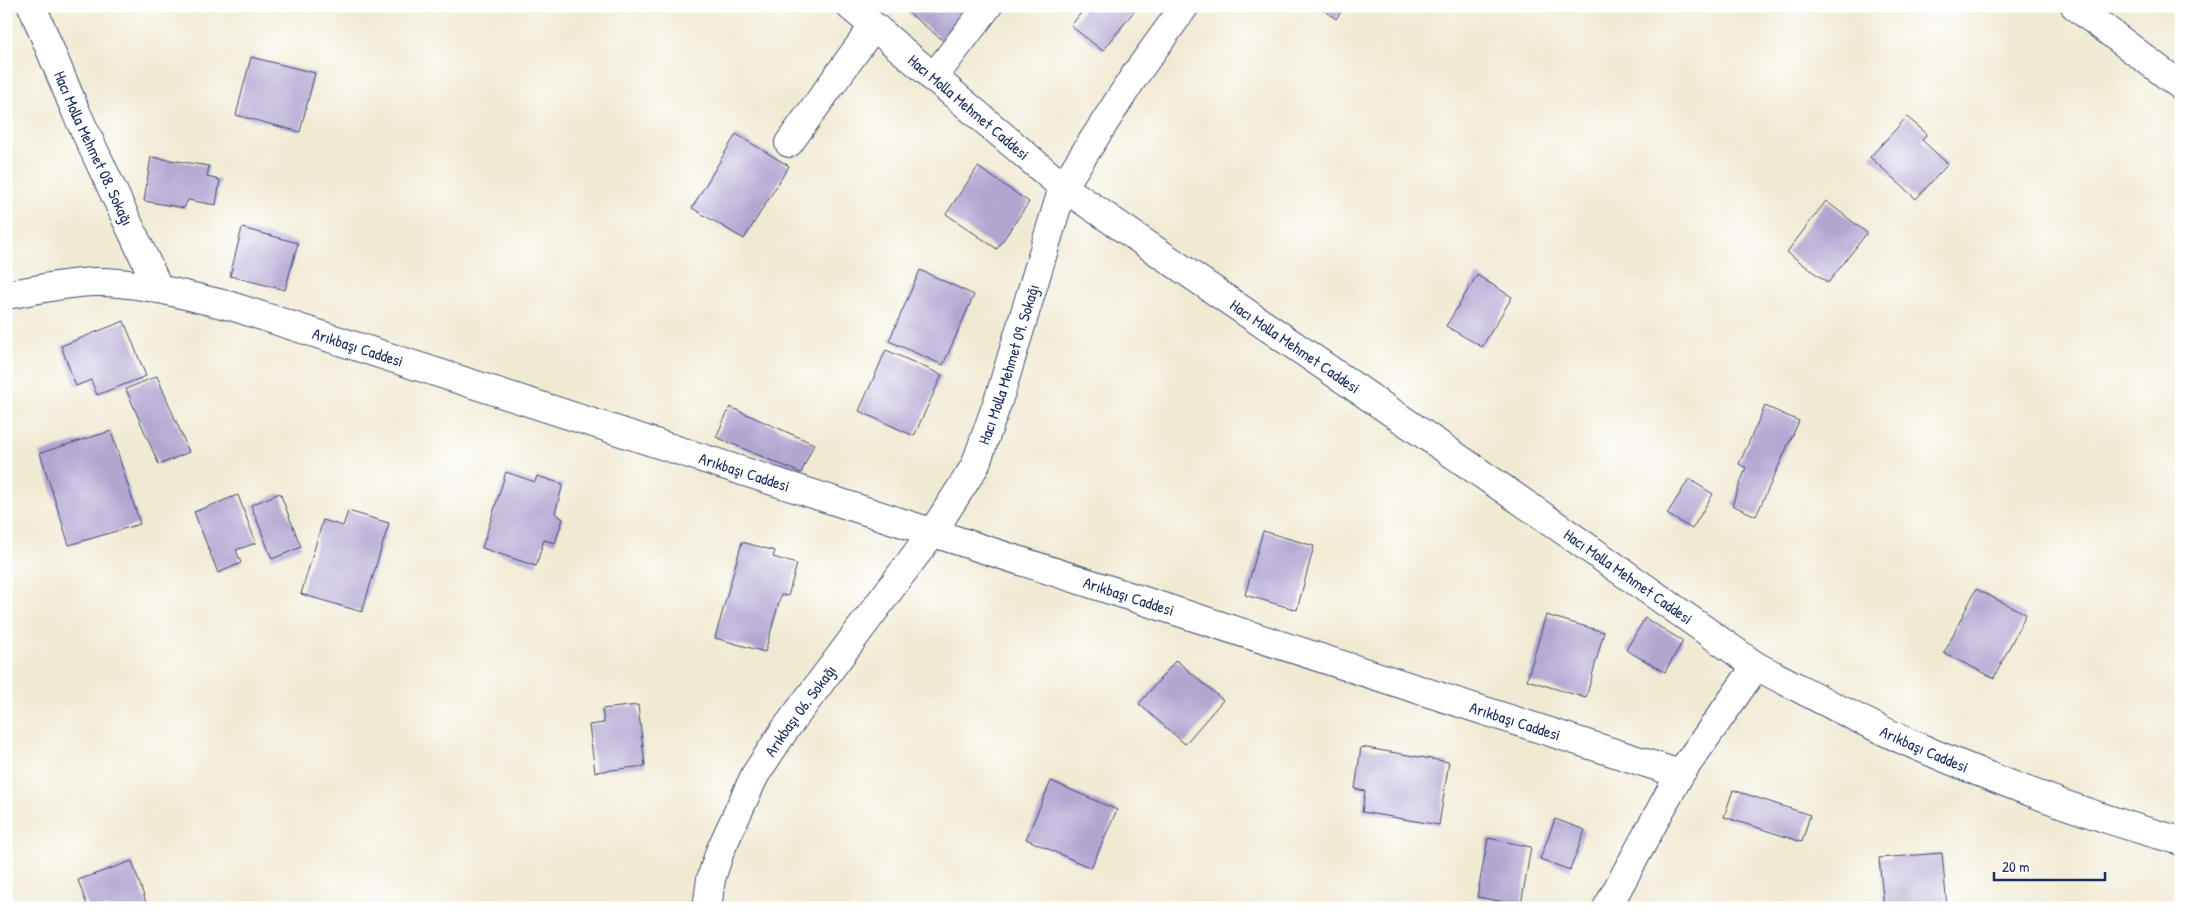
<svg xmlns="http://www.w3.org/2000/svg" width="2187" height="914" viewBox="0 0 2187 914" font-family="'Patrick Hand',sans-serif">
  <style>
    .building { fill: #b2a6d1 }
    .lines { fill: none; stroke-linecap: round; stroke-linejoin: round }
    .street-casing { stroke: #3b4b70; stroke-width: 30 }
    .secondary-casing { stroke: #3b4b70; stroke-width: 30 }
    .street { stroke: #fff; stroke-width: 28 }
    .secondary { stroke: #fff; stroke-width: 28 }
    .labels { text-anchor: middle; stroke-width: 4; stroke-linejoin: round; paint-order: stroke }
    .street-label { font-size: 16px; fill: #1b2f5e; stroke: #fff }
  </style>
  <rect width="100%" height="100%" fill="#fff"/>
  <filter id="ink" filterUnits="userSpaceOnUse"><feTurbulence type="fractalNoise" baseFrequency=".02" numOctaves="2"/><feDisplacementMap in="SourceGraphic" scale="10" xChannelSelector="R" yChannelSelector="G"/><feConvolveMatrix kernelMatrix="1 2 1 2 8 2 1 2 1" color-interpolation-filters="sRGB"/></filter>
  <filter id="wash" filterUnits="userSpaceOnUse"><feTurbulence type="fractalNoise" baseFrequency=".0096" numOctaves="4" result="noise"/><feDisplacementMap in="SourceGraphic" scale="20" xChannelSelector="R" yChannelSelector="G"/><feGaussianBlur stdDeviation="1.12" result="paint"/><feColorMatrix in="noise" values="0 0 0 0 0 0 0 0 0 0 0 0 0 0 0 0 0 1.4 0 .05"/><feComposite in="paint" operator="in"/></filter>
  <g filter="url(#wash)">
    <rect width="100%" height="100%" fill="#f1ead3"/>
    <g id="blocks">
      <path class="building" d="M900 6H972L945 42Z
        M1086 6H1138L1103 51 1071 26Z
        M1319 6H1345L1336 19Z
        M251 57 315 73 300 132 236 115Z
        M1907 117 1927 134 1922 140 1948 164 1916 199 1870 157Z
        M736 134 789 166 744 239 692 208Z
        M151 157 209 166 207 177 220 180 216 205 188 200 184 208 144 201Z
        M978 167 1029 202 997 249 946 214Z
        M1826 201 1867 233 1828 283 1787 252Z
        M242 228 298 243 285 290 230 276Z
        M920 270 974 295 943 365 889 341Z
        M1477 275 1512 297 1482 347 1446 326Z
        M124 321 146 376 97 395 91 380 76 386 61 346Z
        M886 350 942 375 914 436 859 411Z
        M157 376 189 452 159 465 126 389Z
        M1765 406 1799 421 1756 516 1732 505 1746 468 1739 464Z
        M730 407 814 444 801 473 716 437Z
        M111 431 140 524 69 545 40 453Z
        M506 472 535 482 537 476 563 484 555 513 563 519 555 543 544 540 536 566 482 548Z
        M1689 479 1713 494 1692 529 1667 514Z
        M280 493 301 547 272 559 251 505Z
        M238 495 256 543 236 550 241 563 218 573 194 512Z
        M348 511 389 523 362 612 301 594 323 520 343 526Z
        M1263 531 1314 546 1297 610 1245 595Z
        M742 542 775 551 773 557 797 564 788 596 781 595 765 652 715 638Z
        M1976 589 2026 614 1994 678 1944 653Z
        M1546 615 1604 632 1586 698 1527 680Z
        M1645 618 1683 641 1665 672 1626 650Z
        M1176 660 1223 700 1185 744 1139 704Z
        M638 705 645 766 595 772 589 725 604 723 602 709Z
        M1361 747 1449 762 1439 825 1362 812 1365 791 1355 789Z
        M1051 781 1117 810 1091 868 1026 839Z
        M1733 790 1810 815 1802 842 1724 817Z
        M1555 819 1585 830 1570 870 1540 859Z
        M1488 838 1531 847 1521 905 1477 897Z
        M1942 853 1947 908H1884L1879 858Z
        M132 861 148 908H88L78 880Z"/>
    </g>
  </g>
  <g filter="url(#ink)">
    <use href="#blocks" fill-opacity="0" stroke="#3b4b70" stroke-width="1"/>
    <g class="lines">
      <g class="street-casing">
        <g id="street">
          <path id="s1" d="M32 6 76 112 159 289"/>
          <path d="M2075 6 2181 86"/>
          <path d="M933 78 988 6"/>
          <path d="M789 143 873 27"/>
          <path id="s2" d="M707 908 711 879 720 851 755 775 784 731 932 533 975 466 1001 392 1063 187 1135 75 1185 6"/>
          <path d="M1607 908 1680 774"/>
        </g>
      </g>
      <g class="secondary-casing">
        <g id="secondary">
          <path id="s3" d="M850 6 1063 187 1540 514 1756 666"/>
          <path id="s4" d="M6 295C35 290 65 283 94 282 140 281 186 296 231 306L1680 774 1756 666C1807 692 1859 721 1912 744 1999 782 2089 816 2181 841"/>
        </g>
      </g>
      <use href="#street" class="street"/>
      <use href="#secondary" class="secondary"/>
    </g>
  </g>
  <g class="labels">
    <g class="street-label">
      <text dy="6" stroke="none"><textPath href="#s3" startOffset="156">Hacı Molla Mehmet Caddesi</textPath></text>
      <text dy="6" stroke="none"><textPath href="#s1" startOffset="155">Hacı Molla Mehmet 08. Sokağı</textPath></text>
      <text dy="6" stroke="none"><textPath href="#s4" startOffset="362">Arıkbaşı Caddesi</textPath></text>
      <text dy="6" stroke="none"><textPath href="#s3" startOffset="561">Hacı Molla Mehmet Caddesi</textPath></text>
      <text dy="6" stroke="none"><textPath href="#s2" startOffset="629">Hacı Molla Mehmet 09. Sokağı</textPath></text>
      <text dy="6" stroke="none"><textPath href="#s4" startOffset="768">Arıkbaşı Caddesi</textPath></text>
      <text dy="6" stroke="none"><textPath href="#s3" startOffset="966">Hacı Molla Mehmet Caddesi</textPath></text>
      <text dy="6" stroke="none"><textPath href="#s4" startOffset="1172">Arıkbaşı Caddesi</textPath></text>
      <text dy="6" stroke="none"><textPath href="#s2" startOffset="221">Arıkbaşı 06. Sokağı</textPath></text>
      <text dy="6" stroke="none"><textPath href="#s4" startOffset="1578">Arıkbaşı Caddesi</textPath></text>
      <text dy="6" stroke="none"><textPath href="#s4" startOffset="2071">Arıkbaşı Caddesi</textPath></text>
    </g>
  </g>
  <rect width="2187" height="914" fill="none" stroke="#fff" stroke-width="25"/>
  <path d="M1994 872v8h111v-8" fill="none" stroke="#1b2f5e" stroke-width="2.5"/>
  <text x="2002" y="872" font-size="15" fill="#1b2f5e" stroke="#ffffff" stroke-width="4" paint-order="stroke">20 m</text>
</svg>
